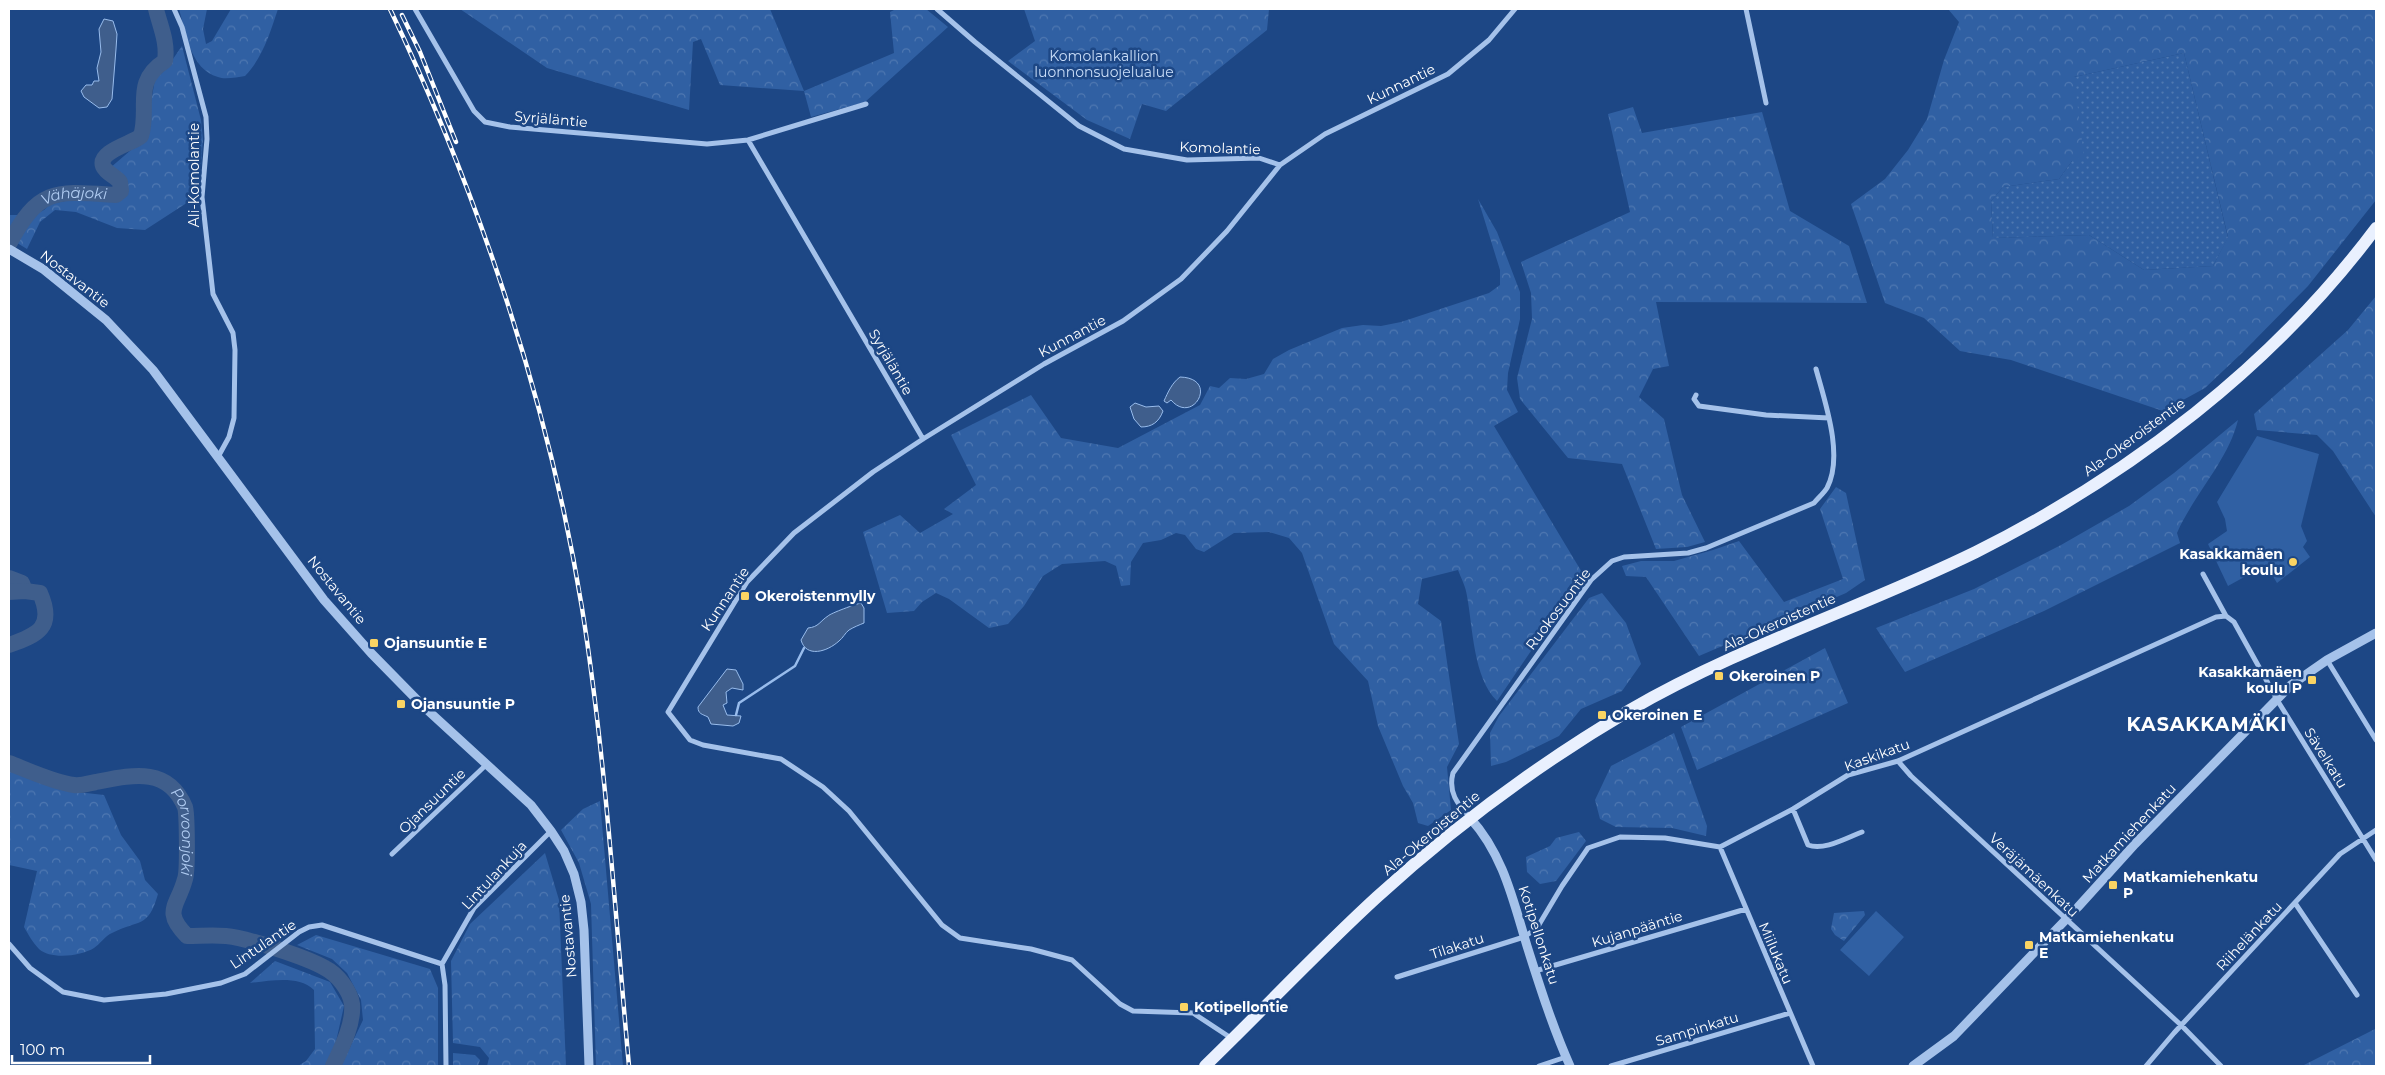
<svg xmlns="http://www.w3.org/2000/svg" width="2385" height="1075" viewBox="0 0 2385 1075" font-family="Montserrat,sans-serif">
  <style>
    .grass { fill: url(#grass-dots) }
    .forest { fill: url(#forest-crowns); fill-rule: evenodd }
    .pitch { fill: #3060a3 }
    .water { fill: #3f5e8c; stroke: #98bcec }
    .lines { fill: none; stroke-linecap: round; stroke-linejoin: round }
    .stream { stroke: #98bcec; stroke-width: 2.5 }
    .river { stroke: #3f5e8c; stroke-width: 16 }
    .minor { stroke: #a5c2ea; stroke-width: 5 }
    .tertiary { stroke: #a5c2ea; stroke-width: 9 }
    .primary { stroke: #e9f0fe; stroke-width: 12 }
    .rail-casing { stroke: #fff; stroke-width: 4.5 }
    .rail { stroke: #1d4785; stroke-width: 2.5; stroke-dasharray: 8; stroke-linecap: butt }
    .poi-dot { fill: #fad463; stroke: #1d4785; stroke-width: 2 }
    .labels { text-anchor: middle; stroke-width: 5; stroke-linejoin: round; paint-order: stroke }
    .park-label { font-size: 14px; fill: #c9ddf8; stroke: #1d4785 }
    .street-label { font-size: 14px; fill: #fff; stroke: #1d4785 }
    .poi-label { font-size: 14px; font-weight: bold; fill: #fff; stroke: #1d4785; text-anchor: start }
    .water-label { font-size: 15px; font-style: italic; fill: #b0ccf2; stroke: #1d4785 }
    .district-label { font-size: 19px; font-weight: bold; letter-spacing: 1px; fill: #fff; stroke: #1d4785 }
  </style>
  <defs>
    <pattern id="grass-dots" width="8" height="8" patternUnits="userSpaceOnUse" patternTransform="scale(1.25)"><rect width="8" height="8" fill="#3060a3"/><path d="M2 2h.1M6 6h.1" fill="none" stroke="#4f78b1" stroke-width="1.8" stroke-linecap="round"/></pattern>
    <pattern id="forest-crowns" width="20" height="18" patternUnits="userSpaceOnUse" patternTransform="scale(1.25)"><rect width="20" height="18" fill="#3060a3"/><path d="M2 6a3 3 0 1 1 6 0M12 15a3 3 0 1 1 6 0" fill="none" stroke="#4f78b1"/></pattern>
  </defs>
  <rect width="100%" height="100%" fill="#1d4785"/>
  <path class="grass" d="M2184 53 2228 238 2213 266 2144 270 2089 235 1993 238 1991 201 2003 187 2059 179 2072 161 2074 77Z"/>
  <path class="forest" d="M179 9H207L203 29 206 44 212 41 231 9H278C270 33 263 57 245 76 237 77 225 80 218 77 190 69 186 33 179 9Z
    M460 9H770L804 91 894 53 890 12 896 9H926L948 27 865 102 811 117 804 91 720 85 701 39 693 42 689 110 547 68Z
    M1024 9H1269L1267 30 1166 111 1142 104 1130 139 1087 120 1008 61 1035 41Z
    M1948 9H2376V200L2308 286 2243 352 2205 388 2163 411 2011 360 1960 351 1924 318 1885 303 1851 204 1885 179 1908 150 1927 119 1944 60 1959 22ZM2184 53 2228 237 2213 266 2144 270 2089 235 1993 238 1991 201 2003 187 2059 179 2072 161 2084 157 2074 77Z
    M182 46 201 120 203 139 199 195 145 230 117 228 76 212 55 210 40 222 27 249 9 238V215H34L44 210 50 204 76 199 119 197 125 187 110 168 145 138 155 79 166 69Z
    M1633 107 1642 133 1762 112 1790 211 1849 246 1867 303 1656 302 1669 366 1653 369 1639 397 1664 419 1682 495 1705 542 1687 547 1656 549 1622 464 1568 458 1520 399 1517 378 1532 319 1531 293 1521 262 1630 212 1608 114Z
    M1478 199 1497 232 1520 292V319L1508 373 1507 390 1518 412 1494 426 1583 574 1497 701C1473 677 1473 628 1467 596 1466 587 1461 578 1458 570L1422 579 1418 604 1441 621 1459 744 1447 767 1451 810 1428 826 1418 823 1413 803 1403 786 1378 726 1368 681 1334 644 1302 553 1289 538 1269 532 1234 533 1204 552 1196 549 1185 535 1176 533 1161 540 1143 543 1131 562 1130 585 1121 586 1116 566 1105 561 1062 564 1043 576 1024 606 1008 624 989 628 949 599 936 593 922 602 914 611 887 613 863 532 900 515 920 533 953 514 944 509 976 485 951 435 1031 395 1061 438 1118 448 1200 405 1210 386 1219 388 1230 378 1246 379 1264 374 1273 359 1289 350 1342 328 1363 325 1381 326 1401 322 1489 293 1500 285V270Z
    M2376 296V517L2333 451 2317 435 2257 430 2254 414 2348 330Z
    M2238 420C2228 461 2194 494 2177 533L2180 543 2044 611 1905 672 1876 628 1974 589 2061 545 2129 506 2174 473Z
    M1836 487 1846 493 1865 580 1846 593 1699 656 1646 577 1626 576 1622 566 1641 561H1674L1713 550 1739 541 1784 602 1843 579 1820 509Z
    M1602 593 1626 623 1641 664 1622 691 1581 709 1559 736 1506 762 1491 766 1490 733 1499 716 1589 598Z
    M1825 648 1848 703 1697 770 1681 727Z
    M1674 733 1707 826 1706 836 1672 828 1616 827 1600 819 1595 800 1611 766Z
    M9 769 77 792 104 795 121 835 140 861 145 880 158 894C148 929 139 919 112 933 105 936 100 944 94 948 81 956 51 960 39 949 33 943 28 934 24 927L37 871 9 865Z
    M600 801 623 1066H596L591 904 579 863 561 830 583 809Z
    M1579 832 1586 841 1556 881 1540 884 1527 872 1526 857 1550 846 1556 838Z
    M545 853 559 900 566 1066H487L489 1058 480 1047 453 1043 451 961 470 924Z
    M1864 911 1865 915 1844 941 1835 935 1831 929 1834 913Z
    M316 935 430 969 438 988V1066H341L363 1020 361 1000 347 973 332 959 297 945Z
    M275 961 330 982 344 1006 335 1046 325 1066H298L306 1061 315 1049 314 990C298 975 271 981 250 983Z
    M2375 1029 2376 1066H2302Z
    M453 1053 475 1055 480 1060 478 1066H453Z"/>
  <path class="pitch" d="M2257 436 2319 454 2301 526 2307 541 2303 547 2310 557 2277 583 2266 565 2228 586 2208 544 2227 531 2225 519 2217 502Z
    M1876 911 1904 937 1869 976 1840 950Z"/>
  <path class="water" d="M104 19 113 21 117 34 116 49 112 99 107 107 99 108 84 97 81 91 86 85H92L94 81H99L97 68 101 52 99 29Z
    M1180 377C1220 378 1193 426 1171 400L1167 403 1164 401C1168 392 1172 383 1180 377Z
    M1135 403 1146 407 1159 406 1163 411C1159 422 1152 427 1141 427L1134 419 1130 407Z
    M861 603 864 608V623C859 625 854 627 849 630 845 633 843 638 839 641 827 652 806 658 801 640L808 628C819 627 820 621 828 616 831 613 856 604 861 603Z
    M727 669 736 670 743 684V690L732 688 726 692 727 703 723 705 727 715 741 716 739 723 733 726 711 724 708 717C702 714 698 714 698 707Z"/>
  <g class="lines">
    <path class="stream" d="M736 715 739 703 795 666 804 648"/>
    <g class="river">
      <path id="s1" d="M9 244C39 187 56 191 116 195L121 191 120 182C115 176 106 173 103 166 98 151 134 143 141 136 150 107 132 82 165 61 168 42 160 26 156 9"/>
      <path d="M9 578 22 583 25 591"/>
      <path d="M9 592 25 591 40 593C55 627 38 635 9 645"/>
      <path id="s2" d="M9 763C27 770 55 783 74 785 81 786 90 783 96 782 132 775 168 766 185 807 187 813 188 871 185 879 178 906 162 911 187 936 200 936 213 935 226 936 247 938 306 957 325 968 337 974 350 990 352 1004 354 1024 341 1049 333 1066"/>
    </g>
    <path class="minor" d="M174 9 182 27 206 117 207 139 202 197 213 294 233 333 235 350 234 418 229 437 218 457
      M415 9 474 111 485 122 510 127 707 144 748 140 866 104
      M937 9 975 42 1079 126 1124 149 1187 160 1259 158 1280 165
      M1746 9 1766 103
      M748 140 923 439
      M1696 395 1694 399 1699 406 1766 415 1829 418
      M2203 574 2226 616 2234 622 2279 703 2376 860
      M2327 660 2376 740
      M1898 761 1911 776 2182 1026 2221 1066
      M1793 809 1808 845C1824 851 1846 838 1862 832
      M1470 817C1457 804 1448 792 1453 773L1591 580 1612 561 1624 557 1688 553 1706 548 1814 503C1818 498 1824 493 1827 488 1844 456 1825 402 1816 369
      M1720 847 1813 1066
      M392 854 487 764
      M2295 903 2357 995
      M9 944 30 968 63 992 104 1000 166 994 221 983 245 974 299 932 309 927 322 925 442 964 445 985 446 1066
      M442 964 474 908 551 831
      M1535 971 1746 909
      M1397 977 1524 937 1537 928 1562 886 1588 848 1620 837 1665 838 1720 847 1793 809 1848 775 1898 761 2216 617 2226 616
      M1231 1038 1193 1013 1133 1011 1120 1004 1072 960 1031 949 960 938 942 925 849 811 823 787 781 759 703 745 690 740 668 712 747 582 794 533 873 472 923 439 1044 364 1123 321 1181 279 1227 231 1280 165 1325 134 1448 74 1489 40 1515 9
      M1539 1066 1566 1057
      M1611 1066 1790 1013
      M2146 1066 2174 1033 2340 854 2376 830"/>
    <path class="tertiary" d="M9 249 43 269 106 320 153 370 324 600 371 653 423 706 531 805 551 831 564 851 574 874 581 902 584 930 589 1066
      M1470 818C1503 854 1513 900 1527 946 1540 987 1553 1028 1570 1066
      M1913 1066 1954 1036 2078 907 2135 844 2291 685 2327 660 2376 633"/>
    <path class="primary" d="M1205 1066C1263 1010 1318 951 1377 897 1455 826 1540 763 1630 710 1740 646 1862 608 1976 552 2130 475 2273 366 2376 228"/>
    <g class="rail-casing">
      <path id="rail" d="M390 9C479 195 549 404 582 608 606 760 615 913 629 1066
        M402 15 420 52 456 142"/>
    </g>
    <use href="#rail" class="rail"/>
  </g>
  <g class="poi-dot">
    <circle cx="2293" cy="562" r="5"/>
    <rect x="740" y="591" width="10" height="10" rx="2.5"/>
    <rect x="369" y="638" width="10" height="10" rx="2.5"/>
    <rect x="1714" y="671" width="10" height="10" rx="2.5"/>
    <rect x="2307" y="675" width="10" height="10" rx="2.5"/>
    <rect x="396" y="699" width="10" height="10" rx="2.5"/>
    <rect x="1597" y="710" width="10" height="10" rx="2.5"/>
    <rect x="2108" y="880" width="10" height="10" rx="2.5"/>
    <rect x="2024" y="940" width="10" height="10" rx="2.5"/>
    <rect x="1179" y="1002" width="10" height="10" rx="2.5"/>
  </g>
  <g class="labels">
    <g class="park-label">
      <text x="1104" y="61">Komolankallion<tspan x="1104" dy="16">luonnonsuojelualue</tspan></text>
    </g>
    <g class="street-label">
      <text transform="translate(1401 84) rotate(-26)" y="5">Kunnantie</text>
      <text transform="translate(551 119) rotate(5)" y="5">Syrjäläntie</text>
      <text transform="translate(1220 148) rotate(2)" y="5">Komolantie</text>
      <text transform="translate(194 175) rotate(-90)" y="5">Ali-Komolantie</text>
      <text transform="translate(75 279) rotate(38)" y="5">Nostavantie</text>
      <text transform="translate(1072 336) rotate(-28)" y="5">Kunnantie</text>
      <text transform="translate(891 362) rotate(60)" y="5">Syrjäläntie</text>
      <text transform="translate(2134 437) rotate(-36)" y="5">Ala-Okeroistentie</text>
      <text transform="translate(337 590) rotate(51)" y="5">Nostavantie</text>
      <text transform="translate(725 599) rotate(-56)" y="5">Kunnantie</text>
      <text transform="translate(1558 609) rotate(-53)" y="5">Ruokosuontie</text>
      <text transform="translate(1779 622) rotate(-24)" y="5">Ala-Okeroistentie</text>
      <text transform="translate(1877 755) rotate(-20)" y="5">Kaskikatu</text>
      <text transform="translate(2326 758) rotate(58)" y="5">Sävelkatu</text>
      <text transform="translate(432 801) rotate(-44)" y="5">Ojansuuntie</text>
      <text transform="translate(1431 833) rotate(-40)" y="5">Ala-Okeroistentie</text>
      <text transform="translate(2129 833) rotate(-47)" y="5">Matkamiehenkatu</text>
      <text transform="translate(494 875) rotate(-47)" y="5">Lintulankuja</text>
      <text transform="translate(2034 875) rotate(43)" y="5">Veräjämäenkatu</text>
      <text transform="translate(1637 929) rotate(-17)" y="5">Kujanpääntie</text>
      <text transform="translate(1539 935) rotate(72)" y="5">Kotipellonkatu</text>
      <text transform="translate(568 936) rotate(-95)" y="5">Nostavantie</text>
      <text transform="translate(2249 936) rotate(-47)" y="5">Riihelänkatu</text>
      <text transform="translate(263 944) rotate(-34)" y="5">Lintulantie</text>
      <text transform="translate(1457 946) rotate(-18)" y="5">Tilakatu</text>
      <text transform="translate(1776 953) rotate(67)" y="5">Miilukatu</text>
      <text transform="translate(1697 1029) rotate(-17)" y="5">Sampinkatu</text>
    </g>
    <g class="poi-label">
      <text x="2283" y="559" text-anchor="end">Kasakkamäen<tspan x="2283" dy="16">koulu</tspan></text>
      <text x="755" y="601">Okeroistenmylly</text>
      <text x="384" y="648">Ojansuuntie E</text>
      <text x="2302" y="677" text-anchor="end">Kasakkamäen<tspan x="2302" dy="16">koulu P</tspan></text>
      <text x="1729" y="681">Okeroinen P</text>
      <text x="411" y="709">Ojansuuntie P</text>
      <text x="1612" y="720">Okeroinen E</text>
      <text x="2123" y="882">Matkamiehenkatu<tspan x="2123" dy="16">P</tspan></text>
      <text x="2039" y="942">Matkamiehenkatu<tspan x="2039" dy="16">E</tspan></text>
      <text x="1194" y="1012">Kotipellontie</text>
    </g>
    <g class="water-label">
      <text dy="5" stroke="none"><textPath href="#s1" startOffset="88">Vähäjoki</textPath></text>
      <text dy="5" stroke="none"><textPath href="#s2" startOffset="218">Porvoonjoki</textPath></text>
    </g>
    <g class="district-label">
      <text x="2207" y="731">KASAKKAMÄKI</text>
    </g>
  </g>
  <rect width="2385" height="1075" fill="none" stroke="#ffffff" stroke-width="20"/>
  <path d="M12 1055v8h138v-8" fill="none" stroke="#ffffff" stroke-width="2.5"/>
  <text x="20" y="1055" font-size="15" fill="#ffffff" stroke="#1d4785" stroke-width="4" paint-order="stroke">100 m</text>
</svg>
